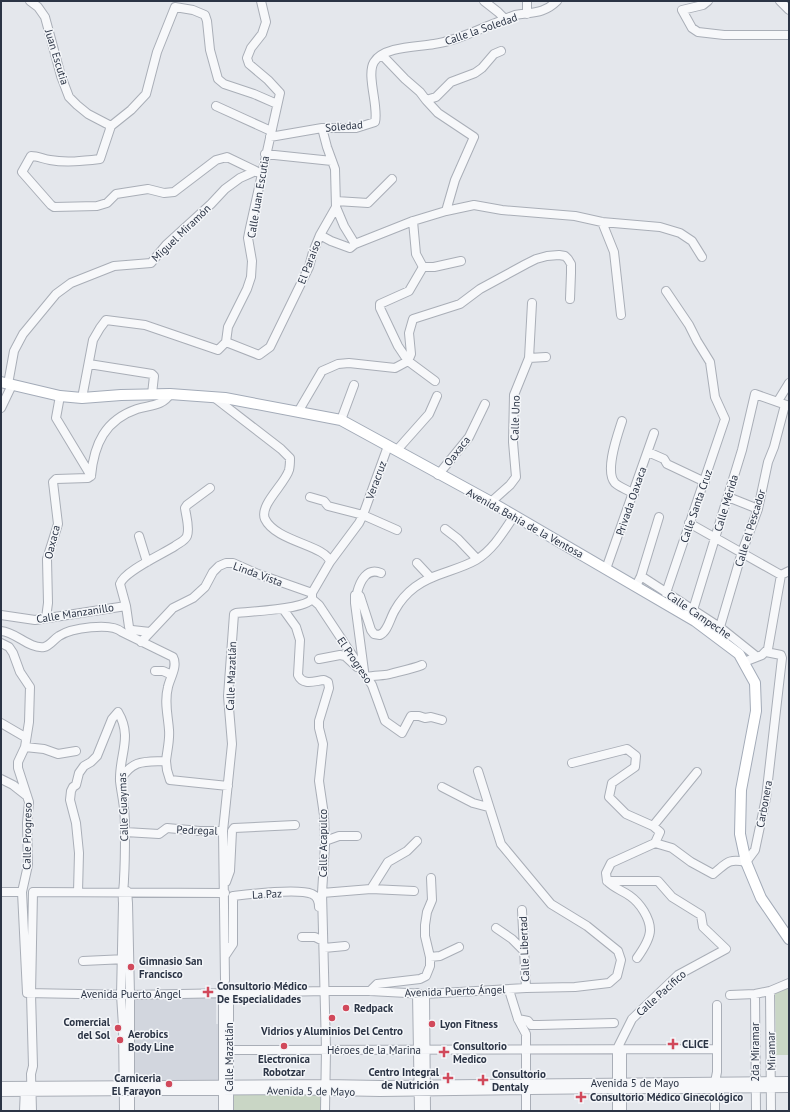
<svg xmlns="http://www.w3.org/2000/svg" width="790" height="1112" viewBox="0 0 790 1112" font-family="'PT Sans',sans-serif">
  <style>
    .built { fill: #d2d6de }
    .green { fill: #c9d6c5 }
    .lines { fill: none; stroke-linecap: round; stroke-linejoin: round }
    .minor-casing { stroke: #a9aeb7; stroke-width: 10 }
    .major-casing { stroke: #a3abb8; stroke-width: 12 }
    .minor { stroke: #f7f8fa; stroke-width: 8 }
    .major { stroke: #fff; stroke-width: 10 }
    .poi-dot { fill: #d1495b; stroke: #f4f6f9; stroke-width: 1.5 }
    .labels { text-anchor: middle; stroke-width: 3; stroke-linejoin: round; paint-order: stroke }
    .street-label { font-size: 11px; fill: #2b3445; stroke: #f4f6f9 }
    .poi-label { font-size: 11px; font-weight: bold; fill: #2b3445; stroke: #f4f6f9; text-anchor: start }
  </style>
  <rect width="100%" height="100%" fill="#e4e7ec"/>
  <path class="built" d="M216 997V1024H219V1081L132 1082 131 998Z"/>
  <path class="green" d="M789 985V1055H776L775 991Z
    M232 1092H321V1111H232Z"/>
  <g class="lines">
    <g class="minor-casing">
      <path id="minor" d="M30 1 38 7 45 17 61 76 69 97 77 105 88 114 111 126 131 110 146 94 157 52 175 7 193 10 205 15 207 21 210 50 218 79 224 84 254 94 277 104
        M484 1 498 12 505 19
        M708 1 703 5 682 10 692 28 698 32 724 35H789
        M780 1 789 10
        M527 14V1
        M382 55 405 79 420 92 426 100 436 97 451 82 475 73 482 68 494 54 501 51
        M426 100 438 113 474 137 455 180 446 211
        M216 106 271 131
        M111 126 100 159C83 161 66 163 50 160 43 159 38 156 31 156L22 172 51 205 54 207 97 206 107 203 116 194 148 189 164 193 174 192 216 160 227 157 256 171
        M270 137 322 128H356L375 122C379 107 366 75 374 62 384 46 418 47 434 44 456 41 477 30 498 22 503 20 509 17 515 15 532 12 544 14 557 1
        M265 154 332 161
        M336 201 368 203 392 179
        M336 207 344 226 355 244 413 221 446 211 474 205 502 210 575 216 602 222 660 227 680 233 692 241 702 257
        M413 221 416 254 423 267
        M602 222 614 252 621 315
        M320 235 331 241 350 248 355 244
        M666 291 689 325 697 341 710 362 715 397 725 419 666 593
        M226 342 259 355 270 347 309 267 313 252 320 235 336 207 335 169 327 147 322 128
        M529 358 546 357
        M89 364 152 374 154 376 152 394
        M435 381 408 361 398 346 380 308V304L409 291 423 267H434L461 261
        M8 384 14 351 23 334 56 294 71 283 114 266 151 263 166 245 211 204 225 189 240 178 256 171 259 173
        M60 396 56 418 91 476
        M82 398 93 340 100 328 106 320 145 325 218 350 226 342 228 327 247 289 251 277 252 261 248 238 250 228 280 93 268 80 249 64 247 58 251 48 262 34 266 22 261 1
        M215 398 281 449 290 458C290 462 290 466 289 470 285 484 259 505 265 519 276 542 326 545 330 562L312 593V599C303 610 251 611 236 613L234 614 228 696 232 744 223 831 225 980 223 992V1111
        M778 401 789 383
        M1 408 12 385
        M298 412 322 371 329 368 338 364 349 363 395 368 408 361 411 354 409 333 413 319 460 304 480 289 526 264 536 259 547 256 559 255 565 256 568 259 571 264V273L570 299
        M341 420 354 385
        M622 421C618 434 604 471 615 483 619 487 628 490 634 494
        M397 450 429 414 437 396
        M648 452 664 459 667 464 705 482
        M438 475 469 437 485 404
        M91 476C94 444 105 420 137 409 150 405 163 406 170 394
        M310 497 324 501 328 506 363 515 397 530
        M728 497 758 509
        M491 502 510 485 516 477 513 442 514 395 529 358 532 303
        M689 523 781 575
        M445 529 458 539 477 559
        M139 536 147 562
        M330 562 359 523 363 515 388 446
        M417 563 431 578
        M606 569 654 433
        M781 575 789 571
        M641 576 721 628 756 656
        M636 586 641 576 659 517
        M357 593C360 581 367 567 381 573
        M312 599 319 605 372 685 385 721 402 733 411 716H419L425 718 431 717 442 720
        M283 609 296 627 300 640 298 675C303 686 314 681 324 680L328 682 329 688 319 721V728L323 744 319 781 324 815 325 845 322 893 326 1049 325 1111
        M1 615 35 620 126 606
        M46 618 48 603 47 559 58 524 53 482 56 479 88 478 91 476
        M695 621 693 610 742 450 755 394 789 406
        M1 631C16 632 29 649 44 647 50 646 54 639 59 636 71 628 111 622 122 632L173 657C178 666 170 678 168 687 164 702 168 715 169 730 170 740 167 751 166 761
        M150 632 132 630 129 627 126 606 120 584C124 571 163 554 175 546 179 543 185 541 187 536 190 528 186 516 185 508L187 505 210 488
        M717 637 742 552 758 509 768 462 774 447 785 405
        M141 642 173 608 193 598 205 587 213 572 219 566 226 563H233L258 574 312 593
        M1 643 9 647 13 653 20 672 30 687 29 722 25 747 18 762V768L29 802 27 823 28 865 22 892 27 993 130 995 325 991H370L425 994 526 988 575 987 609 983 617 976 621 960 618 951 587 926 551 904 501 844 478 771
        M319 659 340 655 345 656 357 667
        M744 662 762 655 768 649 781 575
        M155 671H163L172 675
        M364 671 355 603V595L357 593 360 596 371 630 374 634 380 635C388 631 390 618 395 610 400 601 407 593 415 587 433 573 457 571 476 560 493 550 504 531 514 516
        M367 677C375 675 383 676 390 674 401 671 412 669 422 665
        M1 723 25 737
        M25 747 44 749 58 754 76 751
        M572 763 627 749 636 756 635 767 612 783 609 797 626 814 653 826 660 832 655 843 611 863 606 873 607 881H658L672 897 701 915 703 927 726 949 678 975 632 1019 617 1049V1111
        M1 779 13 785 27 796
        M121 779C133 759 145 762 166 761L167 770 170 780 228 786
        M442 787 473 803 488 807
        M653 826 697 772
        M125 832 159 834 167 828 200 831H223
        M325 841 339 836H357
        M655 843 672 848 691 862 713 874C727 863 728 858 746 862L755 850 766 798 782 658 781 655 766 652
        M607 881C615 889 622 890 630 896 640 903 650 918 650 930 650 939 642 951 637 958
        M226 882 230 871 232 831 234 828 295 825
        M371 889 388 862 407 851 417 841
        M127 891 128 903 130 995V1111
        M1 892H22
        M78 892 79 853 76 823 70 800 71 791 73 787 76 785 79 773 84 766 91 762 97 756 112 719 118 712C133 737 119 755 120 781 121 790 123 799 124 808 125 816 125 824 125 833 125 848 125 863 124 879 124 887 122 894 123 903L121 995 123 1026 124 1111
        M322 893 371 889 414 891
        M522 910 526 988
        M496 928 512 939 524 951
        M302 937H315L323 941
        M324 948 345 946
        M225 956 233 944V896C250 894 298 888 312 894 317 896 319 901 319 907
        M430 957 440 956 459 947
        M83 961 126 959
        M228 988 229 1000V1111
        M509 990 518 1019 526 1034V1111
        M370 991 377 984 420 979 426 976 430 966V957L425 936V925L427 912 432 900 431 878
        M770 991 771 1111
        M417 993 419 1111
        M425 994 426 1111
        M755 994 756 1111
        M730 995 755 994 770 991 789 983
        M518 1019 528 1021 531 1025H539L614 1023
        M223 1050 717 1049
        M622 1050V1111
        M1 1086 325 1084 380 1085 789 1081
        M1 1092 281 1090 380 1092 616 1089 789 1088
        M24 1111 25 1088
        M32 1111 31 1074 33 1066 31 994 33 892 225 893
        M715 1111V1082L717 1072V1005"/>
    </g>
    <g class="major-casing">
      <path id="major" d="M1 382 60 396 82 398 121 395 170 394 225 398 341 420 491 502 695 621 739 654 755 683 756 711 741 790 740 834 746 862 761 898 789 939"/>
    </g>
    <use href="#minor" class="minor"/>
    <use href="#major" class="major"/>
  </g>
  <g class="poi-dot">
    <circle cx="131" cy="967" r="4"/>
    <path d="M206 986h4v4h4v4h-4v4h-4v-4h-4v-4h4z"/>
    <circle cx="346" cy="1008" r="4"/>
    <circle cx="332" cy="1018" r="4"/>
    <circle cx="432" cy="1024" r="4"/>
    <circle cx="118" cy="1028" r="4"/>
    <circle cx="120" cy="1040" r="4"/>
    <path d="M671 1038h4v4h4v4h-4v4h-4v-4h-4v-4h4z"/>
    <circle cx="284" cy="1046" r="4"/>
    <path d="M442 1046h4v4h4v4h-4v4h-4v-4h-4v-4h4z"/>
    <path d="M446 1072h4v4h4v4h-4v4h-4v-4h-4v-4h4z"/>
    <path d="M481 1074h4v4h4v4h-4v4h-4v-4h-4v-4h4z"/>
    <circle cx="169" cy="1084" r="4"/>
    <path d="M579 1091h4v4h4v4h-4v4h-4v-4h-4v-4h4z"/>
  </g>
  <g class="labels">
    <g class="street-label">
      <text transform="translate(481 29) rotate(-19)" y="4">Calle la Soledad</text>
      <text transform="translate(57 57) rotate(73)" y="4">Juan Escutia</text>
      <text transform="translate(344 126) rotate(-5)" y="4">Soledad</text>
      <text transform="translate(258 197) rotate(-80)" y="4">Calle Juan Escutia</text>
      <text transform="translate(181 233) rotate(-44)" y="4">Miguel Miramón</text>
      <text transform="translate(309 262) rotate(-69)" y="4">El Paraíso</text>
      <text transform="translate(515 418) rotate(-88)" y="4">Calle Uno</text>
      <text transform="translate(457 451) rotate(-52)" y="4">Oaxaca</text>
      <text transform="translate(376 480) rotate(-70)" y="4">Veracruz</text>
      <text transform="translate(631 501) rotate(-71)" y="4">Privada Oaxaca</text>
      <text transform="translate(726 503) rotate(-73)" y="4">Calle Mérida</text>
      <text transform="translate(696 506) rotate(-71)" y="4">Calle Santa Cruz</text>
      <text transform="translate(525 523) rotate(29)" y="4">Avenida Bahía de la Ventosa</text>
      <text transform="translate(750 528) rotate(-73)" y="4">Calle el Pescador</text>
      <text transform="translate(52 542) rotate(-76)" y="4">Oaxaca</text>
      <text transform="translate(258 574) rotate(20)" y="4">Linda Vista</text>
      <text transform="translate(75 613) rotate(-9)" y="4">Calle Manzanillo</text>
      <text transform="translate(699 615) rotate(34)" y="4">Calle Campeche</text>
      <text transform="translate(355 660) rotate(56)" y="4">El Progreso</text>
      <text transform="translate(231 676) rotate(-88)" y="4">Calle Mazatlán</text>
      <text transform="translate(764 804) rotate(-80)" y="4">Carbonera</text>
      <text transform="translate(123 807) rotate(-92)" y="4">Calle Guaymas</text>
      <text transform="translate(197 830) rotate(2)" y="4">Pedregal</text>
      <text transform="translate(27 836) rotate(-89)" y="4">Calle Progreso</text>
      <text transform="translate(323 843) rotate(-90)" y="4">Calle Acapulco</text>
      <text transform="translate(267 894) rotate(-3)" y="4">La Paz</text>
      <text transform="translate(524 949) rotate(-92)" y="4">Calle Libertad</text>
      <text transform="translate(455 991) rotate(-2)" y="4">Avenida Puerto Ángel</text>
      <text transform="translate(661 993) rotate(-42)" y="4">Calle Pacífico</text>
      <text x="131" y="998">Avenida Puerto Ángel</text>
      <text x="374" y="1054">Héroes de la Marina</text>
      <text transform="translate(771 1051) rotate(-91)" y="4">Miramar</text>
      <text transform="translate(755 1052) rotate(-90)" y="4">2da Miramar</text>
      <text transform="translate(229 1057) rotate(-90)" y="4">Calle Mazatlán</text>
      <text x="635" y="1087">Avenida 5 de Mayo</text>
      <text transform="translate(311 1091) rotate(1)" y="4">Avenida 5 de Mayo</text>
    </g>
    <g class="poi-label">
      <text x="139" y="965">Gimnasio San<tspan x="139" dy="13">Francisco</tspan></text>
      <text x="217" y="990">Consultorio Médico<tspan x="217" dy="13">De Especialidades</tspan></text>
      <text x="354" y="1012">Redpack</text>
      <text x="110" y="1026" text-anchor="end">Comercial<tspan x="110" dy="13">del Sol</tspan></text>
      <text x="440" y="1028">Lyon Fitness</text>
      <text x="332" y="1035" text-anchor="middle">Vidrios y Aluminios Del Centro</text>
      <text x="128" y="1038">Aerobics<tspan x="128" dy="13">Body Line</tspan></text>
      <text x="682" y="1048">CLICE</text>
      <text x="453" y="1050">Consultorio<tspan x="453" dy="13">Medico</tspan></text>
      <text x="284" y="1063" text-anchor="middle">Electronica<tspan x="284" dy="13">Robotzar</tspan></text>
      <text x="439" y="1076" text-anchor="end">Centro Integral<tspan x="439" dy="13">de Nutrición</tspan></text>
      <text x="492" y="1078">Consultorio<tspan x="492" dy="13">Dentaly</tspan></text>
      <text x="161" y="1082" text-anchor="end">Carniceria<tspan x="161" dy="13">El Farayon</tspan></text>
      <text x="590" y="1101">Consultorio Médico Ginecológico</text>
    </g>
  </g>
  <rect width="790" height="1112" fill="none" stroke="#2b3445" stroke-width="4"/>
</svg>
